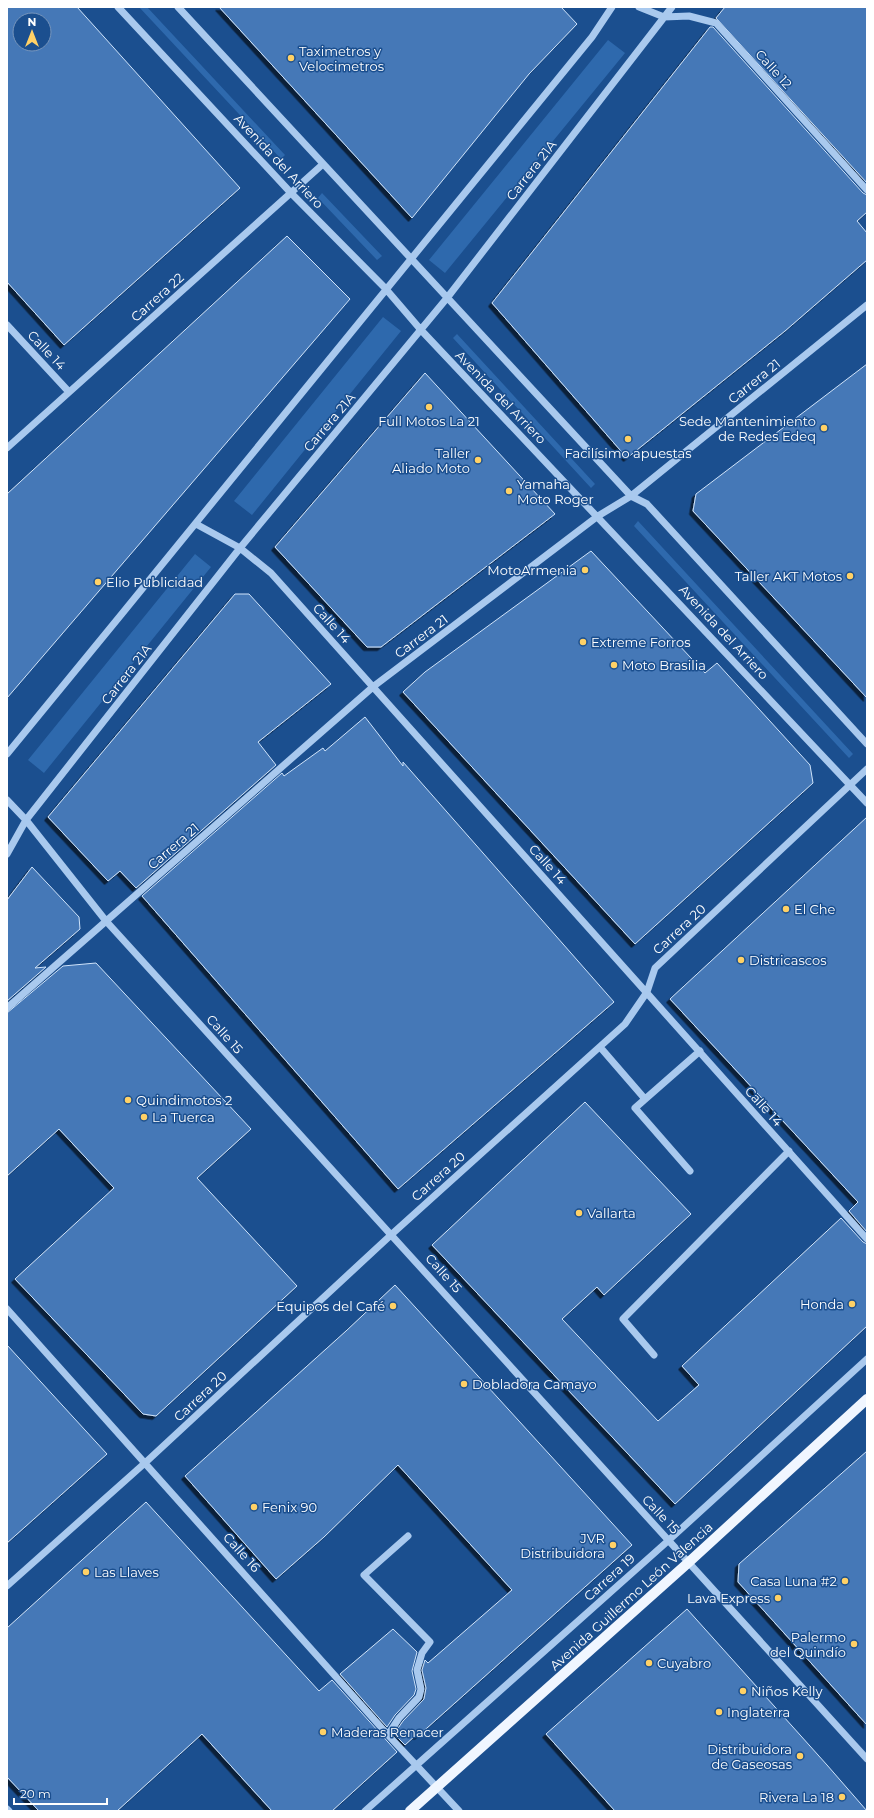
<svg xmlns="http://www.w3.org/2000/svg" width="874" height="1818" viewBox="0 0 874 1818" font-family="Montserrat,sans-serif">
  <style>
    .green { fill: #2e69ad }
    .building { fill: #4478b7; stroke: #cfe3fa; fill-rule: evenodd; filter: url(#shadow) }
    .lines { fill: none; stroke-linecap: round; stroke-linejoin: round }
    .minor { stroke: #a9c9ee; stroke-width: 7 }
    .major { stroke: #f0f6ff; stroke-width: 10 }
    .poi-dot { fill: #ffd166; stroke: #1b4f8f; stroke-width: 1.5 }
    .labels { text-anchor: middle; stroke-width: 3; stroke-linejoin: round; paint-order: stroke }
    .poi-label { font-size: 13px; fill: #fff; stroke: #1b4f8f; text-anchor: start }
    .street-label { font-size: 13px; fill: #fff; stroke: #1b4f8f }
  </style>
  <defs>
    <filter id="shadow"><feDropShadow dx="-3.5" dy="3.5" stdDeviation="0" flood-color="#0009"/></filter>
  </defs>
  <rect width="100%" height="100%" fill="#1b4f8f"/>
  <path class="green" d="M139 7H147L285 155 281 159Z
    M608 40 625 53 445 273 429 260Z
    M322 193 382 256 377 260 318 198Z
    M383 317 401 331 252 515 234 501Z
    M457 334 595 484 591 488 453 338Z
    M638 521 853 754 849 758 634 526Z
    M195 554 211 567 44 773 28 760Z"/>
  <path class="building" d="M7 7H77L240 188 64 345 7 282ZM20 20H44V44H20Z
    M219 7H561L577 24 529 74 412 218Z
    M725 7H867V183L716 18Z
    M710 27H713L863 193 867 195V212L857 221 867 233V260L785 331 627 458 492 303Z
    M287 236 350 299 7 698V494Z
    M867 364V698L693 511 696 494Z
    M425 373 555 514 381 647H367L275 547Z
    M591 551 705 673 717 663 810 765 813 783 635 944 403 692 425 672Z
    M235 594H249L331 684 258 742 276 765 136 888 120 871 108 881 48 817Z
    M365 717 403 766V762L614 1002 398 1189 142 896 282 773 284 776 323 748 325 751Z
    M867 817V1232L849 1211 858 1202 670 999Z
    M32 867 79 917 80 929 35 968 46 967 7 1001V900Z
    M96 963 251 1129 197 1178 297 1286 156 1416 143 1414 15 1279 114 1188 59 1129 7 1176V1013L63 966Z
    M585 1102 691 1214 604 1295 597 1287 562 1319 658 1421 699 1385 682 1366 841 1218 863 1242 867 1244V1326L675 1504 432 1245Z
    M395 1285 632 1545 418 1736 416 1735 405 1745 394 1734 403 1721 424 1699 426 1688 422 1670 425 1660 428 1663 512 1590 398 1465 324 1537 276 1579 185 1476 346 1331Z
    M7 1345 107 1454 7 1543Z
    M867 1451V1725L738 1582 739 1564Z
    M146 1502 319 1691 332 1680 397 1752 332 1811H272L202 1734 117 1811H39L7 1777V1628Z
    M687 1609 827 1765 867 1811H615L546 1734Z
    M393 1629 417 1652 412 1671 416 1689 414 1695 395 1715 387 1727 340 1674Z"/>
  <g class="lines">
    <path class="minor" d="M118 7 291 193 385 288 421 330 867 803
      M178 7 631 496 647 504 867 744
      M639 7 664 17 689 16 716 23 867 190
      M7 325 69 392
      M7 448 323 164
      M196 524 240 548 271 573 867 1239
      M7 754C203 516 395 275 592 37L612 7
      M7 800 26 820 106 921 867 1759
      M7 854 26 820 240 548 447 298 672 7
      M7 1008 374 686 598 516 631 496 867 305
      M600 1047 645 1099
      M690 1171 635 1108 700 1051
      M7 1309 388 1735 459 1811
      M654 1355 623 1319 789 1151
      M7 1586 146 1462 392 1234 625 1024 647 992 655 968 867 769
      M388 1735 399 1718 419 1697 421 1689 417 1670 422 1653 430 1642 364 1575 408 1536
      M7 1809 9 1811
      M365 1811 669 1540 867 1359"/>
    <path class="major" d="M410 1811 689 1562 867 1399"/>
  </g>
  <g class="poi-dot">
    <circle cx="291" cy="58" r="4"/>
    <circle cx="429" cy="407" r="4"/>
    <circle cx="824" cy="428" r="4"/>
    <circle cx="628" cy="439" r="4"/>
    <circle cx="478" cy="460" r="4"/>
    <circle cx="509" cy="491" r="4"/>
    <circle cx="585" cy="570" r="4"/>
    <circle cx="850" cy="576" r="4"/>
    <circle cx="98" cy="582" r="4"/>
    <circle cx="583" cy="642" r="4"/>
    <circle cx="614" cy="665" r="4"/>
    <circle cx="786" cy="909" r="4"/>
    <circle cx="741" cy="960" r="4"/>
    <circle cx="128" cy="1100" r="4"/>
    <circle cx="144" cy="1117" r="4"/>
    <circle cx="579" cy="1213" r="4"/>
    <circle cx="852" cy="1304" r="4"/>
    <circle cx="393" cy="1306" r="4"/>
    <circle cx="464" cy="1384" r="4"/>
    <circle cx="254" cy="1507" r="4"/>
    <circle cx="613" cy="1545" r="4"/>
    <circle cx="86" cy="1572" r="4"/>
    <circle cx="845" cy="1581" r="4"/>
    <circle cx="778" cy="1598" r="4"/>
    <circle cx="854" cy="1644" r="4"/>
    <circle cx="649" cy="1663" r="4"/>
    <circle cx="743" cy="1691" r="4"/>
    <circle cx="719" cy="1712" r="4"/>
    <circle cx="323" cy="1732" r="4"/>
    <circle cx="800" cy="1756" r="4"/>
    <circle cx="842" cy="1797" r="4"/>
  </g>
  <g class="labels">
    <g class="poi-label">
      <text x="299" y="56">Taximetros y<tspan x="299" dy="15">Velocimetros</tspan></text>
      <text x="429" y="426" text-anchor="middle">Full Motos La 21</text>
      <text x="816" y="426" text-anchor="end">Sede Mantenimiento<tspan x="816" dy="15">de Redes Edeq</tspan></text>
      <text x="470" y="458" text-anchor="end">Taller<tspan x="470" dy="15">Aliado Moto</tspan></text>
      <text x="628" y="458" text-anchor="middle">Facilísimo apuestas</text>
      <text x="517" y="489">Yamaha<tspan x="517" dy="15">Moto Roger</tspan></text>
      <text x="577" y="575" text-anchor="end">MotoArmenia</text>
      <text x="842" y="581" text-anchor="end">Taller AKT Motos</text>
      <text x="106" y="587">Elio Publicidad</text>
      <text x="591" y="647">Extreme Forros</text>
      <text x="622" y="670">Moto Brasilia</text>
      <text x="794" y="914">El Che</text>
      <text x="749" y="965">Districascos</text>
      <text x="136" y="1105">Quindimotos 2</text>
      <text x="152" y="1122">La Tuerca</text>
      <text x="587" y="1218">Vallarta</text>
      <text x="844" y="1309" text-anchor="end">Honda</text>
      <text x="385" y="1311" text-anchor="end">Equipos del Café</text>
      <text x="472" y="1389">Dobladora Camayo</text>
      <text x="262" y="1512">Fenix 90</text>
      <text x="605" y="1543" text-anchor="end">JVR<tspan x="605" dy="15">Distribuidora</tspan></text>
      <text x="94" y="1577">Las Llaves</text>
      <text x="837" y="1586" text-anchor="end">Casa Luna #2</text>
      <text x="770" y="1603" text-anchor="end">Lava Express</text>
      <text x="846" y="1642" text-anchor="end">Palermo<tspan x="846" dy="15">del Quindío</tspan></text>
      <text x="657" y="1668">Cuyabro</text>
      <text x="751" y="1696">Niños Kelly</text>
      <text x="727" y="1717">Inglaterra</text>
      <text x="331" y="1737">Maderas Renacer</text>
      <text x="792" y="1754" text-anchor="end">Distribuidora<tspan x="792" dy="15">de Gaseosas</tspan></text>
      <text x="834" y="1802" text-anchor="end">Rivera La 18</text>
    </g>
    <g class="street-label">
      <text transform="translate(774 69) rotate(48)" y="5">Calle 12</text>
      <text transform="translate(279 161) rotate(47)" y="5">Avenida del Arriero</text>
      <text transform="translate(531 170) rotate(-52)" y="5">Carrera 21A</text>
      <text transform="translate(157 297) rotate(-42)" y="5">Carrera 22</text>
      <text transform="translate(47 350) rotate(47)" y="5">Calle 14</text>
      <text transform="translate(754 381) rotate(-39)" y="5">Carrera 21</text>
      <text transform="translate(501 397) rotate(46)" y="5">Avenida del Arriero</text>
      <text transform="translate(329 422) rotate(-50)" y="5">Carrera 21A</text>
      <text transform="translate(332 623) rotate(48)" y="5">Calle 14</text>
      <text transform="translate(724 632) rotate(47)" y="5">Avenida del Arriero</text>
      <text transform="translate(421 636) rotate(-37)" y="5">Carrera 21</text>
      <text transform="translate(126 674) rotate(-52)" y="5">Carrera 21A</text>
      <text transform="translate(173 846) rotate(-41)" y="5">Carrera 21</text>
      <text transform="translate(548 864) rotate(48)" y="5">Calle 14</text>
      <text transform="translate(679 929) rotate(-43)" y="5">Carrera 20</text>
      <text transform="translate(225 1034) rotate(48)" y="5">Calle 15</text>
      <text transform="translate(764 1106) rotate(48)" y="5">Calle 14</text>
      <text transform="translate(438 1176) rotate(-42)" y="5">Carrera 20</text>
      <text transform="translate(444 1273) rotate(48)" y="5">Calle 15</text>
      <text transform="translate(200 1396) rotate(-43)" y="5">Carrera 20</text>
      <text transform="translate(661 1514) rotate(47)" y="5">Calle 15</text>
      <text transform="translate(242 1552) rotate(48)" y="5">Calle 16</text>
      <text transform="translate(609 1577) rotate(-42)" y="5">Carrera 19</text>
      <text transform="translate(631 1596) rotate(-42)" y="5">Avenida Guillermo León Valencia</text>
    </g>
  </g>
  <rect width="874" height="1818" fill="none" stroke="#ffffff" stroke-width="16"/>
  <g transform="translate(32 32)"><circle r="19" fill="#1b4f8f" stroke="#7695bc"/>
  <path d="M0-3L7 15L0 10L-7 15Z" fill="#ffd166"/>
  <text y="-6" font-size="11" font-weight="bold" text-anchor="middle" fill="#ffffff">N</text>
  </g>
  <path d="M14 1798v6h93v-6" fill="none" stroke="#ffffff" stroke-width="2"/>
  <text x="20" y="1798" font-size="12" fill="#ffffff" stroke="#1b4f8f" stroke-width="3" paint-order="stroke">20 m</text>
</svg>
